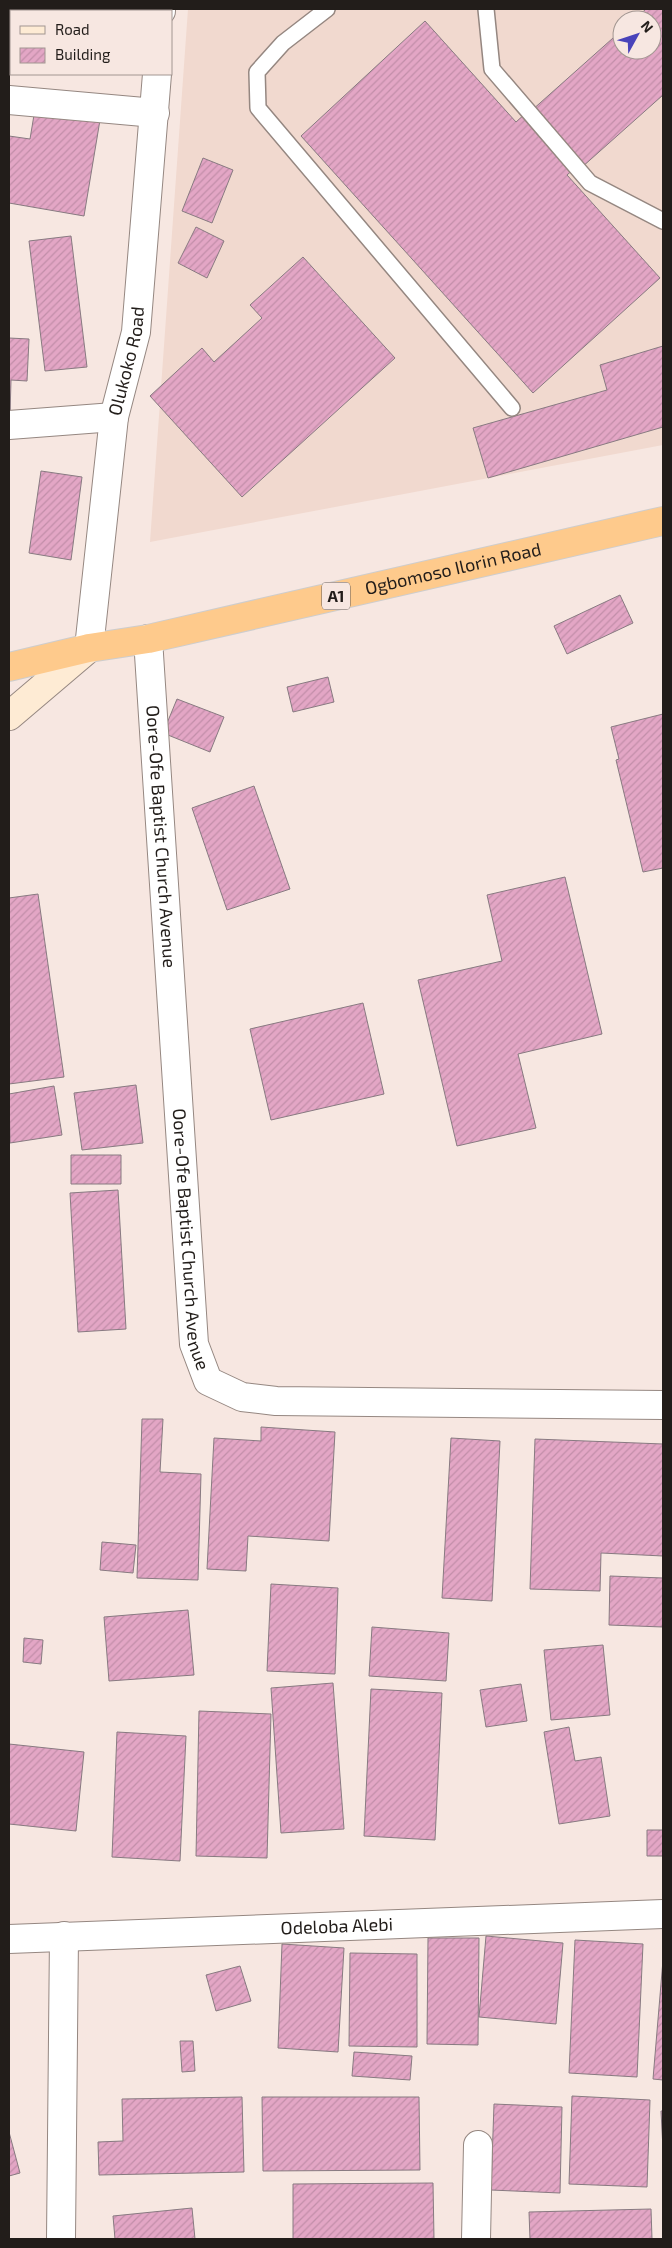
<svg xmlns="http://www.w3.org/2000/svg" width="672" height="2248" viewBox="0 0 672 2248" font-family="'Exo 2',sans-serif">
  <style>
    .built { fill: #f1d9cf; fill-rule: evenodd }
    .building { fill: url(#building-hatch); stroke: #887a81 }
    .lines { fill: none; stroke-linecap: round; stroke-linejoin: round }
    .service-casing { stroke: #958781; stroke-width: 18 }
    .minor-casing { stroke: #958781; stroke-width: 30 }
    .secondary-casing { stroke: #958781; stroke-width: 30 }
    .trunk-casing { stroke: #cecdcd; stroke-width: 30 }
    .service { stroke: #fff; stroke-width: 15 }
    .minor { stroke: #fff; stroke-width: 28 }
    .secondary { stroke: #feebd4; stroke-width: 28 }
    .trunk { stroke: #feca8c; stroke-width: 28 }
    .labels { text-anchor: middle; stroke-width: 4; stroke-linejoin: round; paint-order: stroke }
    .shield { fill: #f7e7e1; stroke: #625a56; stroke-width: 1 }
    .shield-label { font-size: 16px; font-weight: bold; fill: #221d1a }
    .street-label { font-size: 18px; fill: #221d1a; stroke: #f7e7e1 }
  </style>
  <defs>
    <pattern id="building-hatch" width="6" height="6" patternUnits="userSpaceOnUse" patternTransform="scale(1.25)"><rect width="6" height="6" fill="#e3a6c5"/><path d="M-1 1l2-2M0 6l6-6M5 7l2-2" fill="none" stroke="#c28ea9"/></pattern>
  </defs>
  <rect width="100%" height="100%" fill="#f7e7e1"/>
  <path class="built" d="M188 9H663V445L150 542ZM622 20H652V50H622Z"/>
  <path class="building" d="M9 9 68 10 11 11V72H9Z
    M646 9H663V95L581 168 531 111 622 30V50H652V20H634Z
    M425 21 516 122 526 113 575 168 567 175 660 278 533 393 301 136Z
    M35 109 100 120 84 216 9 203V136L30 139Z
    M203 158 233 170 212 223 182 211Z
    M196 227 224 241 207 278 178 263Z
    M71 236 87 367 45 371 29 241Z
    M303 257 395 358 242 497 150 396 202 348 214 362 262 318 250 305Z
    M9 338 29 339 27 381 11 380 10 415Z
    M663 346V427L488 478 473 428 607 390 600 365Z
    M41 471 82 477 71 560 29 553Z
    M620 595 633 623 567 654 554 626Z
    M328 677 334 702 293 712 287 687Z
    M177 699 224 717 210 752 163 733Z
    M663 714V868L643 872 616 760 619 759 611 727Z
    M254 786 290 889 227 910 192 808Z
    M565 877 602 1034 518 1054 536 1128 457 1146 418 980 502 961 487 895Z
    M38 894 64 1077 9 1084V898Z
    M363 1003 384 1094 271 1120 250 1029Z
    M136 1085 143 1143 82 1150 74 1093Z
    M54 1086 62 1135 10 1143 9 1094Z
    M71 1155H121V1184H71Z
    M118 1190 126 1329 78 1332 70 1193Z
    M142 1419H163L160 1472 201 1474 198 1580 137 1578Z
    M261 1427 335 1432 329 1541 248 1536 246 1571 207 1569 214 1438 261 1441Z
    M451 1438 500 1441 492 1601 442 1598Z
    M535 1439 663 1444V1556L601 1553 600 1591 530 1589Z
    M102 1542 136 1545 133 1573 100 1570Z
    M610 1576 663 1578V1627L609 1625Z
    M271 1584 338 1588 335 1674 267 1671Z
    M188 1610 194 1675 109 1681 104 1617Z
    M372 1627 449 1633 446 1681 369 1676Z
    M24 1638 43 1640 41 1664 23 1662Z
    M603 1645 610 1715 551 1720 544 1650Z
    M333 1683 344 1829 281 1833 271 1688Z
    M521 1684 527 1721 486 1727 480 1690Z
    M371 1689 442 1693 435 1840 364 1836Z
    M199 1711 271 1714 267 1858 196 1856Z
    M569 1727 575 1761 601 1757 610 1816 559 1824 544 1732Z
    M117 1732 186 1736 180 1861 112 1857Z
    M9 1744 84 1752 76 1831 9 1824Z
    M647 1830H663V1856H647Z
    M486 1936 563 1943 556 2024 479 2017Z
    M428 1938H479L478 2045 427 2044Z
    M575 1940 643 1944 637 2077 569 2073Z
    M282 1944 344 1948 338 2052 278 2048Z
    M350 1953 417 1954V2047L349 2046Z
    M663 1960V2080L653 2079Z
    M240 1966 251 2001 216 2011 206 1975Z
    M180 2041H193L195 2071 182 2072Z
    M354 2052 412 2056 410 2080 352 2076Z
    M572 2096 650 2100 647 2187 569 2184Z
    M242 2097 244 2172 99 2175 98 2142 123 2141 122 2099Z
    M262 2097H419L420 2170 263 2171Z
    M494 2104 562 2107 560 2193 491 2190Z
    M661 2111H663V2149Z
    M9 2132 20 2173 9 2176Z
    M433 2183 434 2239H293V2184Z
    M192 2208 195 2239H115L113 2216Z
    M651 2209 652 2239H530L529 2212Z"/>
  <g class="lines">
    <g class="service-casing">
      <path id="service" d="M327 9 283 43 257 72 258 108 512 408
        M486 9 492 69 590 183 663 221"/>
    </g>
    <g class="minor-casing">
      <g id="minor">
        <path d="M161 11V9"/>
        <path d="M9 100 155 113"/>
        <path d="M9 425 114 417"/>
        <path id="s1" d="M148 639 194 1344 208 1381 242 1397 276 1401 663 1405"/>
        <path id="s2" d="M89 648 114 417 136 332 157 74"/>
        <path id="s3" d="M9 1939 663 1914"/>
        <path d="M61 2239 64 1936"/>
        <path d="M476 2239 478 2145"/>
      </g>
    </g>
    <g class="secondary-casing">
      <path id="secondary" d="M9 716 89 648"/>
    </g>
    <g class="trunk-casing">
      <g id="trunk">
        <path id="s4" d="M9 667 89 648 148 639 663 521"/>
      </g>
    </g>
    <use href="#service" class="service"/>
    <use href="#minor" class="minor"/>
    <use href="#secondary" class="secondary"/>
    <use href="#trunk" class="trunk"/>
  </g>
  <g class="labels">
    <rect class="shield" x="322" y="582.5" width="28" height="27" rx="4"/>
    <g class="shield-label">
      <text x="336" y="602">A1</text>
    </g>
    <g class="street-label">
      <text dy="6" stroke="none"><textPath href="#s2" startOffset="290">Olukoko Road</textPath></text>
      <text dy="6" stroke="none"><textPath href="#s4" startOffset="455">Ogbomoso Ilorin Road</textPath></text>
      <text dy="6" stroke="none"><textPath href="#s1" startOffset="198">Oore-Ofe Baptist Church Avenue</textPath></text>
      <text dy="6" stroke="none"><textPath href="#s1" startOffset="602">Oore-Ofe Baptist Church Avenue</textPath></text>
      <text dy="6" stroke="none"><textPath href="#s3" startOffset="328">Odeloba Alebi</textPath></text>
    </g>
  </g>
  <rect width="672" height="2248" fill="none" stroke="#221d1a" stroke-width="20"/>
  <rect x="10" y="10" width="162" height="65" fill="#f7e7e1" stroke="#a29691"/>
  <rect x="20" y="26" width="25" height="8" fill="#feebd4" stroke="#a29691"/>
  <text x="55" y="35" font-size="15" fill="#221d1a">Road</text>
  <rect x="20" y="48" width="25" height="15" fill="url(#building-hatch)" stroke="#a29691"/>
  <text x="55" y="60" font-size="15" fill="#221d1a">Building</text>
  <g transform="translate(637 35) rotate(50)"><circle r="24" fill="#f7e7e1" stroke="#a29691"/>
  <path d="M0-4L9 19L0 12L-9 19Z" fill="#4943ba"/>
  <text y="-8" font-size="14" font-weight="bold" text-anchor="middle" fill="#221d1a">N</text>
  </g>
</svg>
